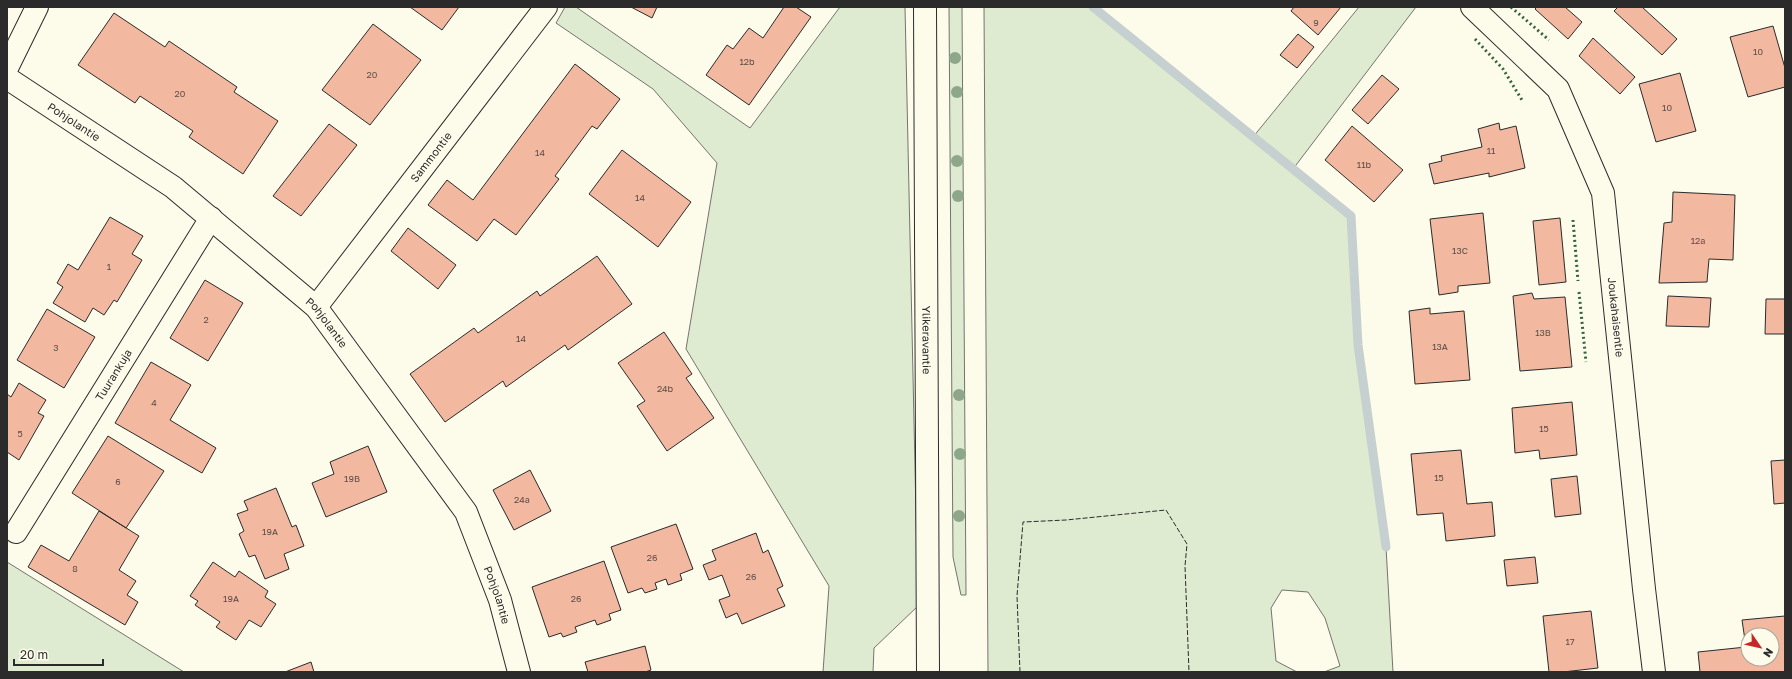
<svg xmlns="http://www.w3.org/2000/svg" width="1792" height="679" viewBox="0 0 1792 679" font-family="'Golos Text',sans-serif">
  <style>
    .green { fill: #deebd1; stroke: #74746e }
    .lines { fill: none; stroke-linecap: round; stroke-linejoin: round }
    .stream { stroke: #c7d0d0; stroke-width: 9 }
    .building { fill: #f2b8a0; stroke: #2b2b2b; fill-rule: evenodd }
    .street-casing { stroke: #2b2b2b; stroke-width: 24 }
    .secondary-casing { stroke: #2b2b2b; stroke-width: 24 }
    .street { stroke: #fdfbea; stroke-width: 22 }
    .secondary { stroke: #fdfbea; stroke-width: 22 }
    .hedge { stroke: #34623c; stroke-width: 3; stroke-dasharray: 2 3; stroke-linecap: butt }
    .fence { stroke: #2b2b2b; stroke-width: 1; stroke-dasharray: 5 2; stroke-linecap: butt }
    .tree { fill: #8ea78a }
    .labels { text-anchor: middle; stroke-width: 3; stroke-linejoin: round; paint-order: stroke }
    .number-label { font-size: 9px; fill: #5d4e48 }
    .street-label { font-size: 11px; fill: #2b2b2b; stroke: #fdfbea }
  </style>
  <rect width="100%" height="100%" fill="#fdfbea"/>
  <path class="green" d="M565 7H576L750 128 840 7H905L918 606 874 648 873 672H823L829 586 686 349 717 163 653 89 556 23Z
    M949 7H962L966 595H961L953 557Z
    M984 7H1093L1253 137 1359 7H1416L1293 169 1351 216 1358 345 1386 547 1393 672H1324L1340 666 1325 618 1308 592 1282 590 1271 608 1276 661 1297 672H988Z
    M7 562 184 672H7Z"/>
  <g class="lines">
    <path class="stream" d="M1093 7 1351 216 1358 345 1386 547"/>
  </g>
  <path class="building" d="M410 7H459L442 30Z
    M631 7H657L652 18Z
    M784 7H796L811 17 749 105 706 75 727 45 733 49 749 28 763 38Z
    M1294 7H1341L1318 35 1291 11Z
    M1537 7H1565L1582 22 1568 39 1535 9Z
    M1618 7H1642L1677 39 1662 55 1614 11Z
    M114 13 165 47 169 41 237 87 234 92 278 121 243 174 189 137 193 131 140 96 135 103 78 65Z
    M373 24 421 60 370 125 322 90Z
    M1773 26 1785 68V87L1748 97 1730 37Z
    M1298 34 1314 47 1297 68 1280 55Z
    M1593 38 1635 77 1620 94 1579 56Z
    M575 64 620 99 597 129 592 126 555 176 559 179 516 235 494 219 477 241 428 205 447 180 473 200Z
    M1680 73 1696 131 1656 142 1639 84Z
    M1382 75 1399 89 1368 124 1352 110Z
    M1499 123 1500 130 1516 126 1525 168 1489 177V173L1434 184 1429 164 1442 161 1441 156 1482 147 1478 129Z
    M329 124 357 145 301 216 273 196Z
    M1352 126 1403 170 1374 202 1325 160Z
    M622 150 691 202 658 247 589 194Z
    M1673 192 1735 195 1733 260 1709 259 1707 282 1659 283 1664 223 1672 222Z
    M1483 213 1490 283 1458 286V292L1439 295 1430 219Z
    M110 217 143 236 132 254 142 260 117 302 114 300 104 315 93 308 85 322 53 303 63 287 57 283 68 264 78 270Z
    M1560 218 1566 282 1539 285 1533 221Z
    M408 228 456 265 438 289 391 251Z
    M597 256 632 304 568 350 565 345 506 387 503 381 445 422 410 374 474 328 478 333 537 291 540 296Z
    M205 280 243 303 208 361 170 338Z
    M1532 293 1534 299 1565 297 1572 367 1520 371 1513 296Z
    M1668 296 1711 298 1709 327 1666 326Z
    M1766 299H1785V334H1765Z
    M1430 308V314L1464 311 1470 380 1415 384 1409 311Z
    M47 309 95 337 64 388 17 360Z
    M664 332 692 374 686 378 714 418 667 451 637 406 645 401 618 363Z
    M151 362 191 385 170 420 216 448 202 473 115 423Z
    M19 383 46 400 38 413 44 416 19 460 7 452V394L11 397Z
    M1572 402 1577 455 1540 459 1539 450 1515 453 1512 408Z
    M108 436 164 471 126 528 72 493Z
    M368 446 387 492 326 517 312 483 334 474 330 462Z
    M1461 450 1467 504 1492 502 1495 536 1446 541 1443 513 1417 515 1411 454Z
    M1785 460V503L1774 504 1771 461Z
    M530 470 551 511 514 530 493 490Z
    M1577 476 1581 514 1555 517 1551 479Z
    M276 488 292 527 296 525 304 546 284 554 289 569 265 579 255 555 249 557 239 534 244 531 237 514 248 510 244 501Z
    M99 511 139 536 119 570 136 581 127 595 138 602 125 625 28 567 41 545 69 561Z
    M676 524 693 569 680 574 682 580 668 585 666 579 655 583 657 589 645 593 642 588 628 593 611 547Z
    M756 533 763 553 768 550 783 586 777 589 785 606 742 624 737 613 726 618 719 600 730 596 722 575 709 580 703 565 716 560 712 550Z
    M1535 557 1538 583 1507 586 1504 560Z
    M604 561 621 610 609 614 611 620 597 625 595 620 575 627 577 632 563 637 561 633 549 637 532 587Z
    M213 562 235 577 239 571 268 591 265 597 276 604 261 627 249 620 236 640 216 627 220 622 195 605 198 601 190 596Z
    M1591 611 1598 668 1563 672H1549L1543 616Z
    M1785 616V672H1700L1698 652 1746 647 1742 620ZM1748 635H1772V659H1748Z
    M645 646 651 670 645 672H588L585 662Z
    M311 662 314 672H285Z"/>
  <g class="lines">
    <g class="street-casing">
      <g id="street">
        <path id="s1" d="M1472 7 1558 89 1603 193 1644 589 1654 672"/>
        <path d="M7 68 37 7"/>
        <path id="s2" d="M7 78 173 187 316 307 466 512 500 600 519 672"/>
        <path id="s3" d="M316 307 546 7"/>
        <path id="s4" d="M16 532 211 218"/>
      </g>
    </g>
    <g class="secondary-casing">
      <g id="secondary">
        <path id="s5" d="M925 7 928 672"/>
      </g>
    </g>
    <use href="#street" class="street"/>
    <use href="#secondary" class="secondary"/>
    <path class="hedge" d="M1511 7 1549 40
      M1475 39 1503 69 1522 100
      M1573 220 1578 281
      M1579 292 1586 362"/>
    <path class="fence" d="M1020 672 1017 596 1023 522 1066 520 1166 510 1187 544 1185 566 1189 672"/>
  </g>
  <g class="tree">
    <circle cx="955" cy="58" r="6"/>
    <circle cx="957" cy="92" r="6"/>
    <circle cx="957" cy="161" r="6"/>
    <circle cx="958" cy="196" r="6"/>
    <circle cx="959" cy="395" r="6"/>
    <circle cx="960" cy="454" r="6"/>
    <circle cx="959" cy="516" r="6"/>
  </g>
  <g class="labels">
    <g class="number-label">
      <text x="1316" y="26">9</text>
      <text x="1758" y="55">10</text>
      <text x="747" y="65">12b</text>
      <text x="372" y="78">20</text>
      <text x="180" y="97">20</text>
      <text x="1667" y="111">10</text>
      <text x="1491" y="154">11</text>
      <text x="540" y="156">14</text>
      <text x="1364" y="168">11b</text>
      <text x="640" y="201">14</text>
      <text x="1698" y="244">12a</text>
      <text x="1460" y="254">13C</text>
      <text x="109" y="270">1</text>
      <text x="206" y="323">2</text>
      <text x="1543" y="336">13B</text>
      <text x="521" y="342">14</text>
      <text x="1440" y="350">13A</text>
      <text x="56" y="351">3</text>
      <text x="665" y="392">24b</text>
      <text x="154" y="406">4</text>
      <text x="1544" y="432">15</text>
      <text x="20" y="437">5</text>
      <text x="1439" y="481">15</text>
      <text x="352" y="482">19B</text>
      <text x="118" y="485">6</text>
      <text x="522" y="503">24a</text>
      <text x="270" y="535">19A</text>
      <text x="652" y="561">26</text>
      <text x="75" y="572">8</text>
      <text x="751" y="580">26</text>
      <text x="231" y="602">19A</text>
      <text x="576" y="602">26</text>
      <text x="1570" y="645">17</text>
    </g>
    <g class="street-label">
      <text dy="4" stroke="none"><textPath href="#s2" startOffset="80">Pohjolantie</textPath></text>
      <text dy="4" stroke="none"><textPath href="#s3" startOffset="189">Sammontie</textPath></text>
      <text dy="4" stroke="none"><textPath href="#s1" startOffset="357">Joukahaisentie</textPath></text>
      <text dy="4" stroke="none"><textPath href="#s2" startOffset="404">Pohjolantie</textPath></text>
      <text dy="4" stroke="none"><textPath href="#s5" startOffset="333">Ylikeravantie</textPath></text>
      <text dy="4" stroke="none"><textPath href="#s4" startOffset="185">Tuurankuja</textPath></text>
      <text dy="4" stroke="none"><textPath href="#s2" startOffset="728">Pohjolantie</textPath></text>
    </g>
  </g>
  <rect width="1792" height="679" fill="none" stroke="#2b2b2b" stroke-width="16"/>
  <g transform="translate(1760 647) rotate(124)"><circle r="19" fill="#fdfbea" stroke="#a9a89e"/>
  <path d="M0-3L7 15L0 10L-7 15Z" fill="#c62828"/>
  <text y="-6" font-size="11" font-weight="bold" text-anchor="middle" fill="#2b2b2b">N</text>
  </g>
  <path d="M14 659v6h89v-6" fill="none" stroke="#2b2b2b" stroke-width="2"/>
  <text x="20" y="659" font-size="12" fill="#2b2b2b" stroke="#fdfbea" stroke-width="3" paint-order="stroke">20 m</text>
</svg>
